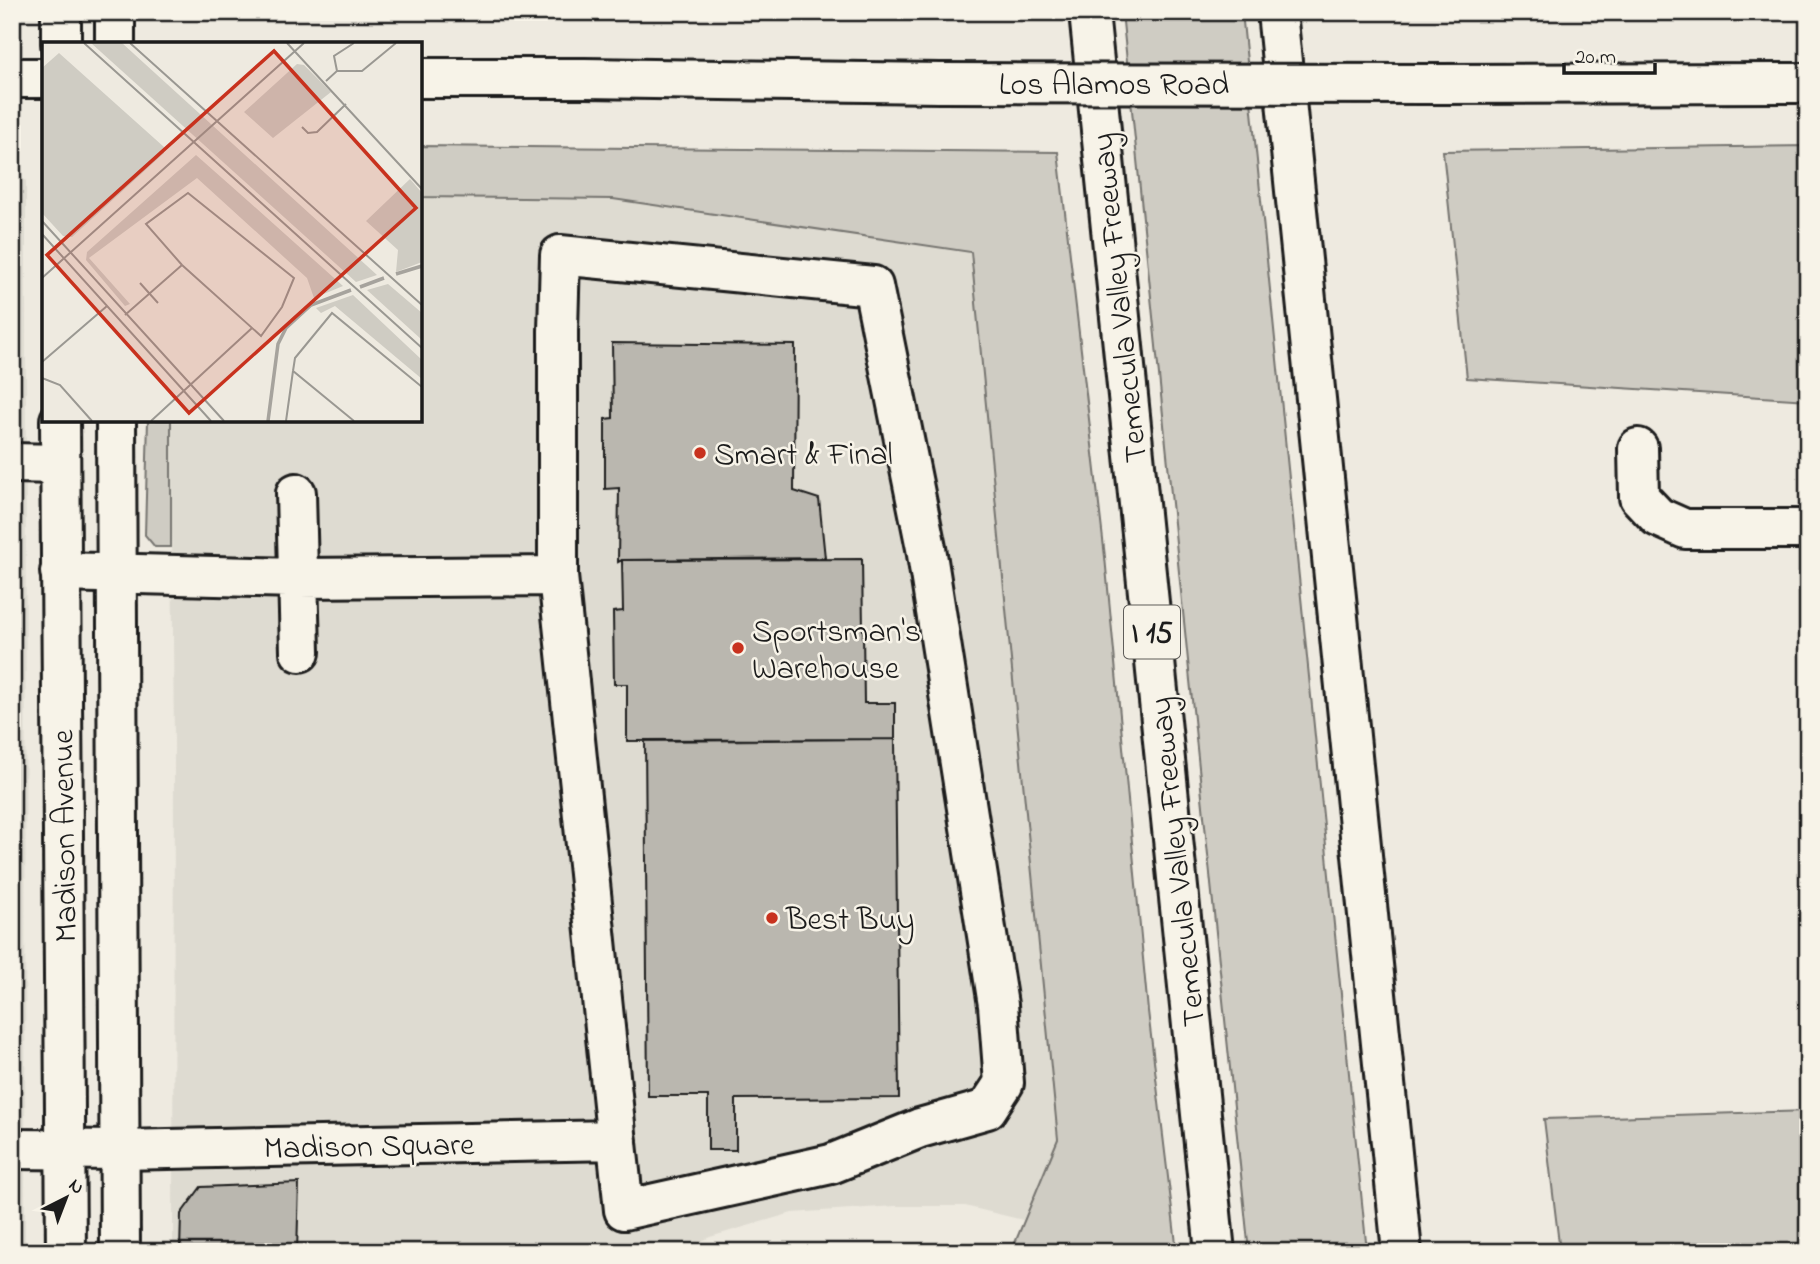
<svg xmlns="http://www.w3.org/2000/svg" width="1820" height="1264" viewBox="0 0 1820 1264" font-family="'Indie Flower',sans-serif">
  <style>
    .built { fill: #dedbd1 }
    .green { fill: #cfccc3; stroke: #767470; stroke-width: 2 }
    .building { fill: #bab7af; stroke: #1c1c1c; stroke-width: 2 }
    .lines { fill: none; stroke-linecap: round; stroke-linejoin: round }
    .minor-casing { stroke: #1c1c1c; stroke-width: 44 }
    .major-casing { stroke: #1c1c1c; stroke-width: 44 }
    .highway-casing { stroke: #1c1c1c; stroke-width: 44 }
    .minor { stroke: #f7f3e8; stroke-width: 38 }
    .major { stroke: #f7f3e8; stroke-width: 38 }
    .highway { stroke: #f7f3e8; stroke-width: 38 }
    .major-bridge-casing { stroke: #1c1c1c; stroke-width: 44; stroke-linecap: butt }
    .major-bridge { stroke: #f7f3e8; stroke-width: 38 }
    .poi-dot { fill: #c8321e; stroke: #f7f3e8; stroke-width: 2.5 }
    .labels { text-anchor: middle; stroke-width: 5; stroke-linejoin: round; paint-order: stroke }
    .shield { fill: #f7f3e8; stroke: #5e5c59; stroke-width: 2 }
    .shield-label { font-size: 30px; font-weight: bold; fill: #1c1c1c }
    .street-label { font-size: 32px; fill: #1c1c1c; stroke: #f7f3e8 }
    .poi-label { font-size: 32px; fill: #1c1c1c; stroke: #f7f3e8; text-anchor: start }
    .inset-river { fill: none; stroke: #a6a39d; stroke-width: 3.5 }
    .inset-road { fill: none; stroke: #9a9892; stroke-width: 2 }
    .view { fill: #c8321e; fill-opacity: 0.15; stroke: #c8321e; stroke-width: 3.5 }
    .inset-edge { fill: none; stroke: #1c1c1c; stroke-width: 3.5 }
  </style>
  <rect width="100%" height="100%" fill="#eeeae0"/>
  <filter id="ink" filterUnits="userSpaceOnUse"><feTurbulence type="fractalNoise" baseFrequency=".0143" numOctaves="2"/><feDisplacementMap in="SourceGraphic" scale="14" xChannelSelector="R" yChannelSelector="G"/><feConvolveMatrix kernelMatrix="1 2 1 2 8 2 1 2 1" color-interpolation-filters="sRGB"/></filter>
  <g filter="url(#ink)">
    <path class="built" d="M12 169 26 181 25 1252H12Z
      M420 197 613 199 971 252 1058 1139 1023 1220 965 1206H895L792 1213 710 1237 679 1252H173L174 744 171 420H420Z"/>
    <path class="green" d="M181 12H346L200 18 186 17Z
      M1122 12H1242L1367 1252H1249C1205 839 1165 425 1122 12Z
      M420 146C632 149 845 148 1058 152L1105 557 1148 1011 1177 1252H1020L1012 1250 1058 1139 971 252 613 199 420 197Z
      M1808 146V400L1467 378 1443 151Z
      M148 420H171V547H155L145 535Z
      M1808 1111V1252H1560L1544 1119Z"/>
    <path class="building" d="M612 343 795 345 794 491 819 499 825 558 622 560 618 562 619 488 605 489V419L613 418Z
      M862 559 864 703H895V739L627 741V684H614L613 612 623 611 622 560Z
      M895 739 899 1098 736 1099V1150H708V1096H648L645 740Z
      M299 1183 297 1252H180L181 1214 201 1187Z"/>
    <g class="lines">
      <g class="minor-casing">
        <path id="minor" d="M560 255 873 286 926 548 998 1005 1004 1083 987 1109 920 1128 831 1164 624 1210 558 576V331Z
          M1638 448 1639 497 1658 517 1685 529H1808
          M12 463 59 464
          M296 493 300 652
          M60 572 298 578 558 576
          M12 1149 120 1150 617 1140"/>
      </g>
      <g class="major-casing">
        <path id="major" d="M115 12V44
          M61 44V12
          M12 78H44
          M420 78H585L940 83
          M1437 84 1808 83
          M60 420 66 1252
          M116 420 120 1252"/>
      </g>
      <g class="highway-casing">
        <path id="highway" d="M1089 12 1215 1252
          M1277 12 1402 1252"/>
      </g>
      <use href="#minor" class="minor"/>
      <use href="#major" class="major"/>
      <use href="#highway" class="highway"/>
      <g class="major-bridge-casing">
        <path id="major-bridge" d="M940 83 1437 84"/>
      </g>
      <use href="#major-bridge" class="major-bridge"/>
    </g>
  </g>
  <g class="poi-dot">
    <circle cx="700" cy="453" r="7"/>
    <circle cx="738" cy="648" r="7"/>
    <circle cx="772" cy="918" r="7"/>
  </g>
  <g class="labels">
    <rect class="shield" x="1124" y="605.5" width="56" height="53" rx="5"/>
    <g class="shield-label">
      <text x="1152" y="642">I 15</text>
    </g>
    <g class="street-label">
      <text x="1114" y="94">Los Alamos Road</text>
      <text transform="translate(1118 298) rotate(-96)" y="11">Temecula Valley Freeway</text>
      <text transform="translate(63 836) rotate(-91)" y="11">Madison Avenue</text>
      <text transform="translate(1176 862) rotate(-96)" y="11">Temecula Valley Freeway</text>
      <text transform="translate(369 1145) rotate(-1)" y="11">Madison Square</text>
    </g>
    <g class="poi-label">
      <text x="714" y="464">Smart &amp; Final</text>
      <text x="752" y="641">Sportsman's<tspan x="752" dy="37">Warehouse</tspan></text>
      <text x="786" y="929">Best Buy</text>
    </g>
  </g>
  <g transform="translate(42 42)">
    <rect width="380" height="380" fill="#eeeae0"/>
    <path d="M49 1H80L335 233 314 240ZM17 11 122 105V111L30 195 21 194 0 171V26ZM255 22 262 23 289 50 231 96 202 70ZM154 113 206 159 301 244 272 256 265 236 155 136 47 216 88 262 83 264 44 218 45 210ZM368 137 380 151V220L354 230 356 208 324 179ZM346 242 380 271V298L325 248ZM311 253 380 318V337L293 264 279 271 274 266Z" fill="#cfccc3"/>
    <path class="inset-river" d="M354 232 380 224M318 245 342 236M226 379 236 302 244 286 269 263 309 248"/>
    <path class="inset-road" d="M42 1 380 306M88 1 380 263M245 1 380 147M295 29H320L354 1M284 39 295 29 292 14 312 1M260 85 266 91 275 90 304 62M146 151 252 236 240 265 219 294 140 223 104 182ZM0 179 182 379M0 192 169 379M0 236 262 1M98 241 116 261M83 273 140 223M0 320 65 264M251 329 253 316 290 271 380 345M0 336 18 343 50 379M109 379 210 286M244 379 251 329 312 379"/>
    <path class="view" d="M232 9 374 166 147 371 5 213Z"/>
    <rect width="380" height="380" class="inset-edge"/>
  </g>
  <rect width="1820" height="1264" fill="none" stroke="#f7f3e8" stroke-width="42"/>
  <rect x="21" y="21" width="1778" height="1222" fill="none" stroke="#1c1c1c" stroke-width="2.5" filter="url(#ink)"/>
  <g transform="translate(66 1198) rotate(42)" stroke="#f7f3e8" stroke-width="5" paint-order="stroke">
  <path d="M0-5L12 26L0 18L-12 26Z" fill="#1c1c1c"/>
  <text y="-10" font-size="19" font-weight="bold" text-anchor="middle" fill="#1c1c1c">N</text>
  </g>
  <path d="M1564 63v10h91v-10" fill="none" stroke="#1c1c1c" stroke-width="3.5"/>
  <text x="1575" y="63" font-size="21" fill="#1c1c1c" stroke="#f7f3e8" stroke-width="5" paint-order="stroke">20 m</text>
</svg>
